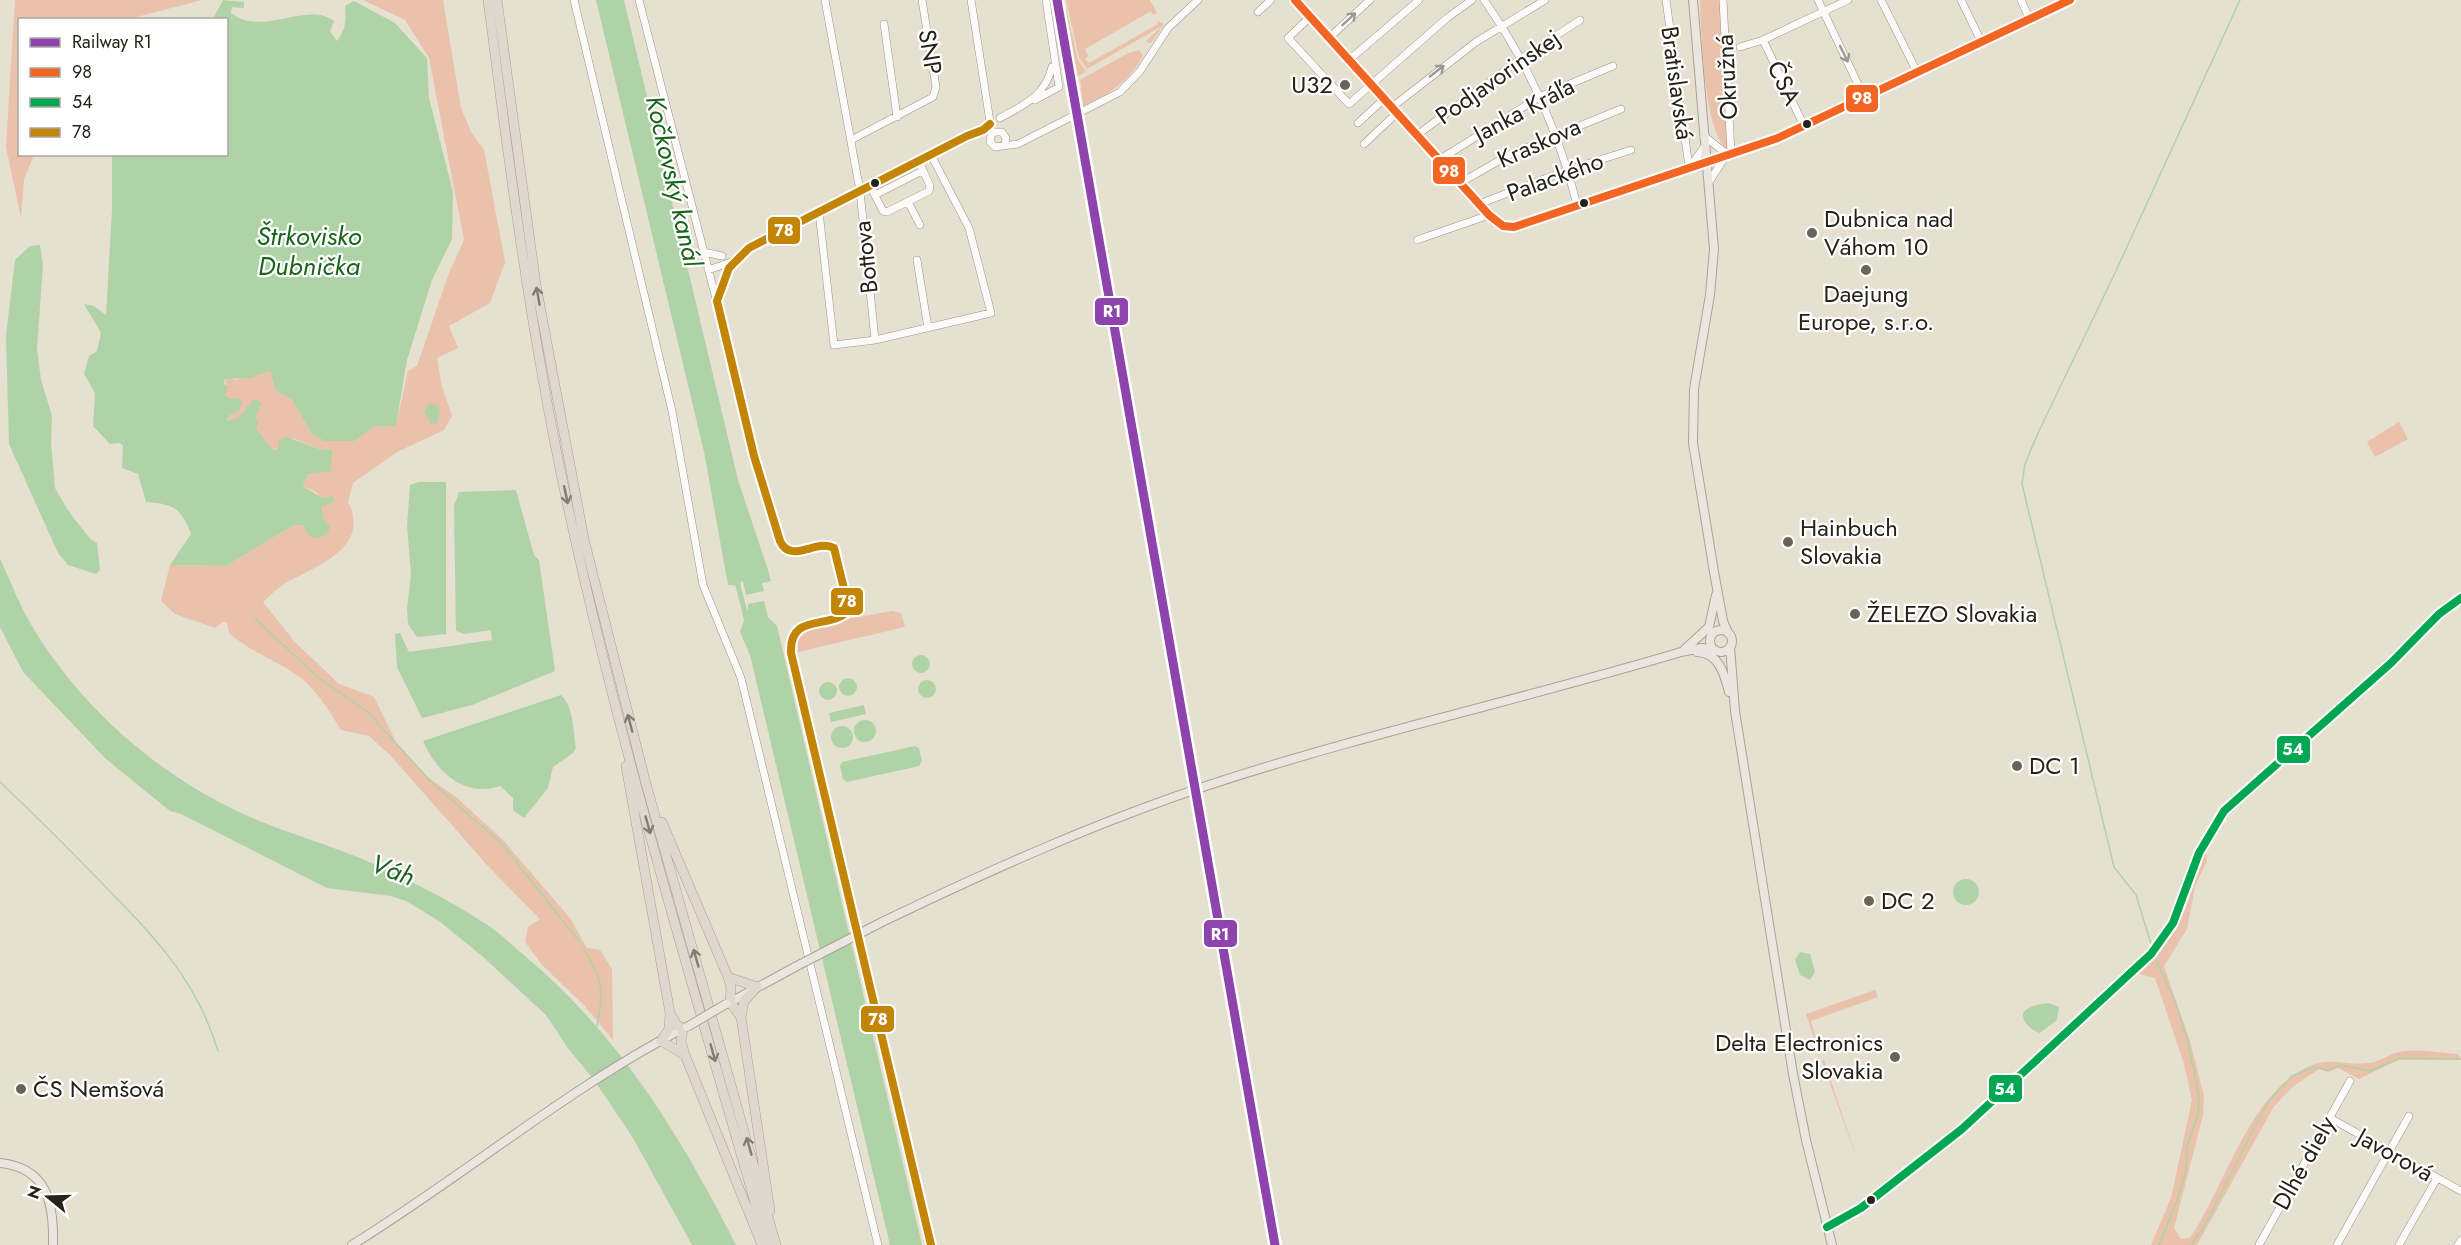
<svg xmlns="http://www.w3.org/2000/svg" width="2461" height="1245" viewBox="0 0 2461 1245" font-family="Jost,sans-serif">
  <style>
    .green { fill: #eac1aa }
    .water { fill: #afd3a7 }
    .lines { fill: none; stroke-linecap: round; stroke-linejoin: round }
    .stream { stroke: #afd3a7; stroke-width: 1.5 }
    .canal { stroke: #afd3a7; stroke-width: 5 }
    .minor-casing { stroke: #9a968a; stroke-width: 8 }
    .major-casing { stroke: #aba294; stroke-width: 10 }
    .highway-casing { stroke: #aba294; stroke-width: 10 }
    .minor { stroke: #fbfaf8; stroke-width: 7 }
    .major { stroke: #eae6df; stroke-width: 8 }
    .highway { stroke: #ded8cf; stroke-width: 9 }
    .major-bridge-casing { stroke: #aba294; stroke-width: 10; stroke-linecap: butt }
    .major-bridge { stroke: #eae6df; stroke-width: 8 }
    .bus-1-casing { stroke: #fff; stroke-width: 12 }
    .bus-2-casing { stroke: #fff; stroke-width: 12 }
    .bus-3-casing { stroke: #fff; stroke-width: 12 }
    .bus-1 { stroke: #f26522; stroke-width: 8 }
    .bus-2 { stroke: #00a651; stroke-width: 8 }
    .bus-3 { stroke: #c28506; stroke-width: 8 }
    .rail-1-casing { stroke: #fff; stroke-width: 14 }
    .rail-1 { stroke: #8e44ad; stroke-width: 9 }
    .oneway { stroke: #9b9993 }
    .oneway2 { stroke: #827d74 }
    .poi-dot { fill: #696458; stroke: #fff; stroke-width: 2 }
    .bus-dot { fill: #252218; stroke: #fff; stroke-width: 2 }
    .labels { text-anchor: middle; stroke-width: 4.5; stroke-linejoin: round; paint-order: stroke }
    .street-label { font-size: 24px; fill: #252218; stroke: #fff }
    .poi-label { font-size: 24px; fill: #252218; stroke: #fff; text-anchor: start }
    .water-label { font-size: 26px; font-style: italic; fill: #19631d; stroke: #fff }
    .line-badge { stroke: #fff; stroke-width: 2 }
    .badge-label { font-size: 16px; text-anchor: middle; font-weight: bold; fill: #fff }
  </style>
  <rect width="100%" height="100%" fill="#e6e0d0"/>
  <path class="green" d="M15 0H202L129 19 20 20V154L34 155 24 179 21 218 6 147Z
    M363 0H443L461 108 471 132 484 150 505 262 490 303 449 326 458 348 437 358 442 387 452 416 444 430 397 452 353 483 348 502C371 546 319 565 289 581 279 586 271 595 263 602L294 641 339 684 374 697 396 742 429 778 456 797 502 839 570 918 587 948 600 950 612 969 613 1040 584 1005 543 966 525 942 528 927 540 919 487 865 391 756 369 736 341 730C330 712 318 692 301 678 278 661 250 652 229 633L227 623 223 622 215 628 175 614 161 601 170 565 226 566 294 525 305 526 324 520 321 507 325 504 316 492 303 486 308 474 324 472 332 450 319 449 292 438 273 450 255 429V417L250 407 238 418 227 422 238 398 230 399 225 394 226 378 236 380 270 371 276 391 292 400 312 434 324 441H355L374 426 396 425 408 371 417 366 449 273 464 240 429 58 405 20Z
    M1060 0H1064L1078 60 1086 71 1077 77 1082 107 1079 108Z
    M1066 0H1150L1157 13 1153 15 1151 11 1085 49 1088 56 1085 59 1089 63 1158 24 1156 20 1164 24 1151 43 1145 42 1162 26 1087 69 1079 57Z
    M1700 0H1721L1728 149C1704 137 1701 28 1700 0Z
    M1139 50 1143 56C1129 82 1109 94 1083 106L1080 80 1128 53Z
    M2399 422 2408 439 2375 457 2367 442Z
    M892 611 901 613 905 627 798 652V641L808 626Z
    M2206 852 2207 861 2195 886 2187 929 2164 966 2190 1041 2204 1096 2203 1115 2174 1228 2181 1239 2190 1238C2225 1187 2252 1085 2315 1064 2333 1058 2351 1066 2369 1063 2379 1062 2389 1054 2399 1052 2417 1048 2440 1053 2458 1054L2461 1060H2398L2359 1079 2338 1068 2328 1072 2319 1069 2292 1087 2273 1108 2197 1245H2151L2171 1198 2192 1100 2184 1064 2155 978 2139 974 2161 951 2184 912Z
    M1875 990 1878 997 1811 1021 1821 1059 1806 1014Z
    M1824 1060 1859 1165 1822 1061Z"/>
  <path class="water" d="M223 0 244 2V8L232 7 231 13C262 38 307 0 334 21L330 31 337 41C346 30 346 20 345 6L354 1 395 23 427 58 429 98 453 192 452 239 432 280 407 360 396 426H374L355 441H324L312 434 292 400 276 391 270 371 250 378 225 379 224 384 228 387 225 394 230 399 238 398 242 402 239 411 230 415 227 421 238 418 253 400H258L261 404 255 417 258 422 256 429 273 450 278 448 279 441 287 437 319 449 332 450 331 471 308 474 303 486 322 498 333 496 334 502 321 507 324 520 330 527 327 535 318 538 308 535 304 526 294 525 226 566 170 565 191 534C181 508 174 504 146 502L138 474 122 468 123 446 120 443 110 444 93 426 95 393 84 374 89 356 97 351 101 333 84 304 94 306 106 315 112 209V155L226 154V20L213 19Z
    M596 0H624L738 480 769 573 771 581 762 583 764 591 746 595 743 581 740 582 741 586 728 585 704 452Z
    M40 245 43 265 37 349 41 380 52 416 51 443 55 488 67 509 90 539 97 543 100 570 96 574 68 565 58 553 9 444 6 335 15 260 30 246Z
    M429 404H435L440 409 437 423 431 424 424 411Z
    M419 482H446V634L417 637 408 624 407 609 411 574 407 526 410 485Z
    M516 490 534 555 539 560 555 671 472 705 422 718 397 667 395 634 400 633 409 652 492 640 491 630 464 634 456 631 454 506 459 492Z
    M0 559C10 580 18 601 29 621 80 709 164 781 257 820 291 834 326 844 360 858 404 877 450 900 489 926 502 935 513 946 525 956 619 1035 681 1136 736 1245H692L633 1138 594 1080 567 1047 546 1015 482 956 439 921 406 901 391 896 327 888 181 814 170 811 106 759 23 672 0 627Z
    M764 601 768 617 777 626 922 1245H890L750 655 740 632 744 620 742 612 748 610V604Z
    M912 664a9 9 0 1 1 18 0a9 9 0 1 1-18 0Z
    M839 687a9 9 0 1 1 18 0a9 9 0 1 1-18 0Z
    M918 689a9 9 0 1 1 18 0a9 9 0 1 1-18 0Z
    M819 691a9 9 0 1 1 18 0a9 9 0 1 1-18 0Z
    M561 695C574 707 573 731 576 748L573 753 553 767 548 788 524 818 513 810V798L500 786C465 798 436 772 423 741Z
    M864 705 866 714 831 722 829 713Z
    M854 731a11 11 0 1 1 22 0a11 11 0 1 1-22 0Z
    M831 737a11 11 0 1 1 22 0a11 11 0 1 1-22 0Z
    M915 746 919 748 922 761 919 766 847 782 843 779 840 766 842 762Z
    M1953 892a13 13 0 1 1 26 0a13 13 0 1 1-26 0Z
    M1800 952 1810 954 1815 972 1810 980 1800 975 1795 960Z
    M2048 1003 2059 1007 2057 1020 2040 1033C2031 1031 2014 1015 2029 1008 2034 1005 2042 1004 2048 1003Z"/>
  <g class="lines">
    <path class="stream" d="M254 618 320 679 368 712 429 780 502 844 582 945
      M2435 622 2461 603
      M2402 656 2422 636
      M0 782C34 814 66 846 98 879 151 934 195 975 218 1051
      M2200 858 2205 849
      M2152 947 2136 895 2114 867 2022 484 2025 464 2038 433 2115 273 2240 0
      M2162 947 2179 920 2188 891
      M584 950C603 978 604 993 597 1026
      M2159 1245 2177 1201 2186 1170 2187 1146 2198 1115 2199 1096 2187 1039 2174 999 2155 958 2161 949
      M2191 1245 2205 1225 2267 1103 2292 1076 2314 1067 2327 1070 2340 1065 2370 1071 2401 1058 2461 1059"/>
    <path class="canal" d="M737 582 746 616"/>
    <g class="minor-casing">
      <path id="minor" d="M574 0 672 411 703 585 741 678 878 1245
        M639 0 716 299
        M825 0 860 191 875 340
        M971 0 991 128
        M1295 0 1489 215 1503 226 1514 227 1778 138 2070 0
        M1484 0C1529 64 1558 130 1577 205
        M1666 0 1689 167
        M1723 0 1731 153
        M1818 0 1864 97
        M1881 0 1917 72
        M1961 0 1981 41
        M2021 0 2029 18
        M1258 12 1271 0
        M1310 17 1288 38 1349 104 1447 18 1472 0
        M884 24 897 117
        M1329 38 1370 0
        M1763 40 1804 126
        M1740 47 1763 40 1848 0
        M1349 60 1419 0
        M1035 100 1059 87 1046 0
        M1391 108 1476 42 1545 0
        M1000 118C1024 105 1045 96 1052 67
        M1358 123 1384 99
        M1417 135 1522 58 1580 20
        M1704 136 1727 154
        M851 140 933 97 936 87 922 0
        M1005 144 1006 138 1002 132H995L991 135 990 142 995 147 1018 144 1120 92 1140 71 1168 28 1198 0
        M1364 144 1397 113
        M1439 160 1541 96 1613 66
        M1691 165 1705 146
        M1709 182 1727 154
        M1460 183 1509 155 1621 109
        M870 186 883 211 887 212 929 191 930 186 919 161
        M875 195 922 171
        M908 202 920 225
        M1479 204 1568 170 1631 150
        M819 212 834 345 875 340 991 313 969 228 931 155
        M1417 240 1489 215
        M703 252 722 256
        M917 260 928 328
        M708 270 734 261
        M2330 1118 2461 1191
        M1827 1227 1861 1208 1962 1129 2151 954 2173 923 2199 853 2224 811 2391 663 2439 614 2461 598
        M931 1245 791 653C789 612 830 630 848 611V605L834 548C817 538 791 565 780 541L754 456 717 301 729 268 749 248 967 136 983 130 990 124
        M2259 1245 2350 1081
        M2337 1245 2409 1116
        M2399 1245 2437 1178
        M2458 1245 2461 1240"/>
    </g>
    <g class="major-casing">
      <path id="major" d="M1693 0 1714 249 1710 295 1694 389 1693 443 1714 572 1723 621 1728 633
        M1710 641a11 11 0 1 1 22 0a11 11 0 1 1-22 0Z
        M1730 647 1735 711 1793 1074 1806 1140 1832 1245
        M1685 649 1709 627 1716 595
        M1697 652C1719 653 1724 673 1729 692
        M882 922C988 871 1097 822 1209 785 1364 734 1524 699 1681 652L1701 648 1713 649
        M727 1004 795 967
        M0 1163C48 1168 54 1204 53 1245
        M352 1245C465 1175 568 1088 686 1027"/>
    </g>
    <g class="highway-casing">
      <path id="highway" d="M488 0C509 164 530 327 564 488 618 744 696 994 767 1245
        M497 0 536 285 584 539 645 780 776 1245
        M626 766 670 1013 669 1029 661 1041 685 1055
        M662 822 728 977 731 988 730 1002 741 1017
        M728 977 757 987
        M757 987 744 1001 741 1017 770 1211
        M670 1013 677 1025 683 1029 681 1042 685 1055 762 1245"/>
    </g>
    <use href="#minor" class="minor"/>
    <use href="#major" class="major"/>
    <use href="#highway" class="highway"/>
    <g class="major-bridge-casing">
      <path id="major-bridge" d="M795 967 882 922
        M687 1027 726 1004"/>
    </g>
    <use href="#major-bridge" class="major-bridge"/>
    <g class="bus-1-casing">
      <path id="bus-1" d="M1295 0 1489 215 1503 226 1514 227 1778 138 2070 0"/>
    </g>
    <g class="bus-2-casing">
      <path id="bus-2" d="M1827 1227 1861 1208 1962 1129 2151 954 2173 923 2199 853 2224 811 2391 663 2439 614 2461 598"/>
    </g>
    <g class="bus-3-casing">
      <path id="bus-3" d="M931 1245 791 653C789 612 830 630 848 611V605L834 548C817 538 791 565 780 541L754 456 717 301 729 268 749 248 967 136 983 130 990 124"/>
    </g>
    <use href="#bus-1" class="bus-1"/>
    <use href="#bus-2" class="bus-2"/>
    <use href="#bus-3" class="bus-3"/>
    <g class="rail-1-casing">
      <path id="rail-1" d="M1057 0 1275 1245"/>
    </g>
    <use href="#rail-1" class="rail-1"/>
  </g>
  <defs><path id="oneway-shaft" d="M-6 0H5M1.5-3L5.5 0L1.5 3" fill="none" stroke-width="1.6" stroke-linecap="round" stroke-linejoin="round" transform="scale(1.5)"/></defs>
  <g class="oneway">
    <use href="#oneway-shaft" transform="translate(1349 19) rotate(-43)"/>
    <use href="#oneway-shaft" transform="translate(1844 54) rotate(64)"/>
    <use href="#oneway-shaft" transform="translate(1437 71) rotate(-38)"/>
  </g>
  <g class="oneway2">
    <use href="#oneway-shaft" transform="translate(538 296) rotate(-100)"/>
    <use href="#oneway-shaft" transform="translate(566 495) rotate(78)"/>
    <use href="#oneway-shaft" transform="translate(630 723) rotate(-105)"/>
    <use href="#oneway-shaft" transform="translate(648 825) rotate(74)"/>
    <use href="#oneway-shaft" transform="translate(696 958) rotate(-106)"/>
    <use href="#oneway-shaft" transform="translate(713 1053) rotate(74)"/>
    <use href="#oneway-shaft" transform="translate(749 1146) rotate(-106)"/>
  </g>
  <g class="poi-dot">
    <circle cx="1345" cy="85" r="6"/>
    <circle cx="1812" cy="233" r="6"/>
    <circle cx="1866" cy="270" r="6"/>
    <circle cx="1788" cy="542" r="6"/>
    <circle cx="1855" cy="614" r="6"/>
    <circle cx="2017" cy="766" r="6"/>
    <circle cx="1869" cy="901" r="6"/>
    <circle cx="1895" cy="1057" r="6"/>
    <circle cx="21" cy="1089" r="6"/>
  </g>
  <g class="bus-dot">
    <circle cx="1807" cy="124" r="5"/>
    <circle cx="875" cy="183" r="5"/>
    <circle cx="1584" cy="203" r="5"/>
    <circle cx="1871" cy="1200" r="5"/>
  </g>
  <g class="labels">
    <g class="street-label">
      <text transform="translate(930 52) rotate(81)" y="8">SNP</text>
      <text transform="translate(1498 77) rotate(-35)" y="8">Podjavorinskej</text>
      <text transform="translate(1727 77) rotate(-93)" y="8">Okružná</text>
      <text transform="translate(1677 83) rotate(82)" y="8">Bratislavská</text>
      <text transform="translate(1784 83) rotate(64)" y="8">ČSA</text>
      <text transform="translate(1524 110) rotate(-28)" y="8">Janka Kráľa</text>
      <text transform="translate(1539 143) rotate(-24)" y="8">Kraskova</text>
      <text transform="translate(1555 177) rotate(-20)" y="8">Palackého</text>
      <text transform="translate(866 257) rotate(-96)" y="8">Bottova</text>
      <text transform="translate(2395 1155) rotate(29)" y="8">Javorová</text>
      <text transform="translate(2304 1163) rotate(-61)" y="8">Dlhé diely</text>
    </g>
    <g class="poi-label">
      <text x="1333" y="93" text-anchor="end">U32</text>
      <text x="1824" y="227">Dubnica nad<tspan x="1824" dy="28">Váhom 10</tspan></text>
      <text x="1866" y="302" text-anchor="middle">Daejung<tspan x="1866" dy="28">Europe, s.r.o.</tspan></text>
      <text x="1800" y="536">Hainbuch<tspan x="1800" dy="28">Slovakia</tspan></text>
      <text x="1867" y="622">ŽELEZO Slovakia</text>
      <text x="2029" y="774">DC 1</text>
      <text x="1881" y="909">DC 2</text>
      <text x="1883" y="1051" text-anchor="end">Delta Electronics<tspan x="1883" dy="28">Slovakia</tspan></text>
      <text x="33" y="1097">ČS Nemšová</text>
    </g>
    <g class="water-label">
      <text transform="translate(674 181) rotate(77)" y="9">Kočkovský kanál</text>
      <text x="309" y="245">Štrkovisko<tspan x="309" dy="30">Dubnička</tspan></text>
      <text transform="translate(393 870) rotate(21)" y="9">Váh</text>
    </g>
  </g>
  <g class="line-badge">
    <rect x="1845" y="84" width="34" height="29" rx="6" fill="#f26522"/>
    <rect x="1432" y="156" width="34" height="29" rx="6" fill="#f26522"/>
    <rect x="767" y="216" width="34" height="29" rx="6" fill="#c28506"/>
    <rect x="1094" y="297" width="35" height="29" rx="6" fill="#8e44ad"/>
    <rect x="830" y="587" width="34" height="29" rx="6" fill="#c28506"/>
    <rect x="2276" y="735" width="35" height="29" rx="6" fill="#00a651"/>
    <rect x="1203" y="919" width="35" height="29" rx="6" fill="#8e44ad"/>
    <rect x="860" y="1005" width="35" height="28" rx="6" fill="#c28506"/>
    <rect x="1988" y="1074" width="35" height="29" rx="6" fill="#00a651"/>
  </g>
  <g class="badge-label">
    <text x="1862" y="104">98</text>
    <text x="1449" y="177">98</text>
    <text x="784" y="236">78</text>
    <text x="1112" y="317">R1</text>
    <text x="847" y="607">78</text>
    <text x="2293" y="755">54</text>
    <text x="1220" y="940">R1</text>
    <text x="878" y="1025">78</text>
    <text x="2005" y="1095">54</text>
  </g>
  <rect x="18" y="18" width="210" height="138" fill="#ffffff" stroke="#a8a7a3" stroke-width="1.5"/>
  <rect x="30" y="38" width="30" height="9" fill="#8e44ad" stroke="#a8a7a3" stroke-width="1.5"/>
  <text x="72" y="48" font-size="18" fill="#252218">Railway R1</text>
  <rect x="30" y="68" width="30" height="9" fill="#f26522" stroke="#a8a7a3" stroke-width="1.5"/>
  <text x="72" y="78" font-size="18" fill="#252218">98</text>
  <rect x="30" y="98" width="30" height="9" fill="#00a651" stroke="#a8a7a3" stroke-width="1.5"/>
  <text x="72" y="108" font-size="18" fill="#252218">54</text>
  <rect x="30" y="128" width="30" height="9" fill="#c28506" stroke="#a8a7a3" stroke-width="1.5"/>
  <text x="72" y="138" font-size="18" fill="#252218">78</text>
  <g transform="translate(48 1197) rotate(289)" stroke="#ffffff" stroke-width="4.5" paint-order="stroke">
  <path d="M0-4.5L10 22L0 15L-10 22Z" fill="#252218"/>
  <text y="-9" font-size="16" font-weight="bold" text-anchor="middle" fill="#252218">N</text>
  </g>
</svg>
